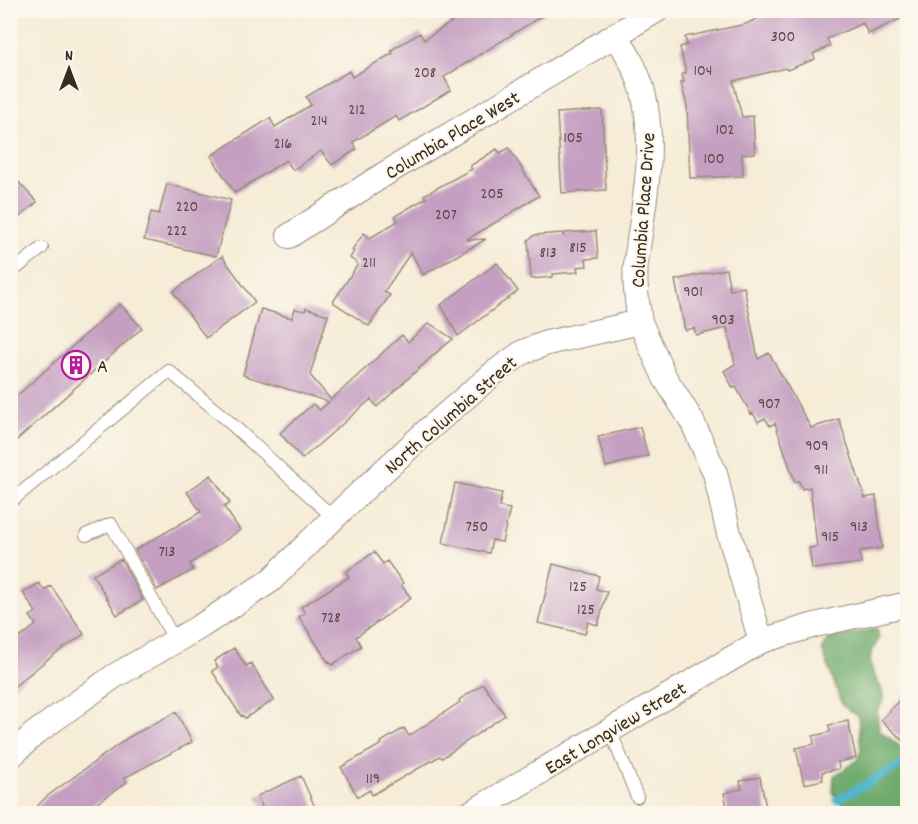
<svg xmlns="http://www.w3.org/2000/svg" width="918" height="824" viewBox="0 0 918 824" font-family="Dekko,sans-serif">
  <style>
    .forest { fill: #6eab6c; stroke: #546a45; stroke-width: 1.5 }
    .lines { fill: none; stroke-linecap: round; stroke-linejoin: round }
    .stream { stroke: #4fb7cd; stroke-width: 8 }
    .building { fill: #c49fc1 }
    .service-casing { stroke: #988b7a; stroke-width: 14 }
    .minor-casing { stroke: #988b7a; stroke-width: 26 }
    .service { stroke: #fff; stroke-width: 12 }
    .minor { stroke: #fff; stroke-width: 24 }
    .labels { text-anchor: middle; stroke-width: 4.5; stroke-linejoin: round; paint-order: stroke }
    .number-label { font-size: 16px; fill: #5d4747 }
    .street-label { font-size: 20px; fill: #3b2a1e; stroke: #fbf7ec }
    .poi-label { font-size: 20px; fill: #3b2a1e; stroke: #fbf7ec; text-anchor: start }
  </style>
  <rect width="100%" height="100%" fill="#fbf7ec"/>
  <filter id="ink" filterUnits="userSpaceOnUse"><feTurbulence type="fractalNoise" baseFrequency=".0167" numOctaves="2"/><feDisplacementMap in="SourceGraphic" scale="12" xChannelSelector="R" yChannelSelector="G"/><feConvolveMatrix kernelMatrix="1 2 1 2 8 2 1 2 1" color-interpolation-filters="sRGB"/></filter>
  <filter id="wash" filterUnits="userSpaceOnUse"><feTurbulence type="fractalNoise" baseFrequency=".008" numOctaves="4" result="noise"/><feDisplacementMap in="SourceGraphic" scale="24" xChannelSelector="R" yChannelSelector="G"/><feGaussianBlur stdDeviation="1.35" result="paint"/><feColorMatrix in="noise" values="0 0 0 0 0 0 0 0 0 0 0 0 0 0 0 0 0 1.4 0 .05"/><feComposite in="paint" operator="in"/></filter>
  <g filter="url(#wash)">
    <rect width="100%" height="100%" fill="#f6ecd7"/>
    <path class="forest" d="M877 629 879 639C874 647 868 656 871 666 875 683 892 694 877 711L879 730 902 748H907V813H854L848 811 833 793 834 776 858 760 861 750 858 716 842 705 822 649 828 639Z"/>
    <g class="lines">
      <path class="stream" d="M837 800 908 761"/>
    </g>
    <g id="blocks">
      <path class="building" d="M470 10H551L444 77 451 90 399 121 396 116 353 142 357 149 332 165 321 151 293 170 286 160 235 193 211 156 270 118 275 127 311 105 306 97 349 71 352 77 393 53 391 50 420 33 424 40Z
        M775 10H908V15L868 34 863 23 827 39 830 46 813 54 815 59 787 70 786 68 733 81 742 117 753 116 755 153 742 154 743 176 690 178 687 106 681 83 684 82 682 74 686 73 680 47 687 45 685 37 746 24Z
        M602 110 606 190 562 193 557 113Z
        M509 148 539 196 466 240 486 239 423 275 411 252 384 292 390 295 369 326 333 302 358 264 350 258 354 251 352 250 364 233 370 238 398 221 395 216 426 198 424 195 472 169 470 166 497 149 500 153Z
        M10 173 37 202 10 225Z
        M167 184 231 200 216 256 144 240 151 212 159 214Z
        M596 231 598 258 586 259 587 266 577 267 578 272 553 274V277L531 279 528 240 535 235 562 233 564 237V233Z
        M222 256 255 302 206 338 173 292Z
        M497 263 518 291 458 336 441 305Z
        M726 269 730 290 744 287 758 359 769 353 811 428 839 419 865 498 876 496 882 548 860 551 861 563 812 569 809 548 817 547 810 487 802 489 799 481 795 482 775 423 770 426 765 418 758 422 753 413 751 414 736 387 733 388 724 371 735 364 727 328 696 335 694 328 685 330 675 280Z
        M120 304 142 328 10 446V402Z
        M306 308 328 315 310 375 331 400 402 335 408 342 429 323 453 339 438 351 377 407 371 399 302 459 280 433 313 404 320 410 329 402 243 375 261 309 292 318 295 309 305 311Z
        M640 427 648 456 606 467 598 437Z
        M211 475 230 503 224 507 240 530 190 564 193 570 157 590 135 550 201 512 187 492Z
        M455 483 502 493 499 507 510 509 502 542 492 540 489 553 443 543Z
        M374 552 383 564 387 561 403 583 401 585 411 598 356 637 361 646 332 665 329 661 328 662 299 617 305 613 301 607 349 577 346 572Z
        M121 559 143 600 117 615 93 575Z
        M553 564 599 576 596 589 607 592 598 625 588 622 585 634 538 623Z
        M39 583 44 590 51 586 84 634 48 659 10 690V645L36 625 30 616 36 612 23 593Z
        M234 648 246 666 251 663 274 700 245 718 242 715 241 716 212 671 218 667 214 661Z
        M483 684 505 715 442 758 440 756 372 795 370 790 358 797 341 767 382 744 381 742 404 728 409 736 460 702 459 700Z
        M908 691V745L881 720Z
        M176 712 192 742 124 778 127 782 83 813H31L46 797 129 737Z
        M848 721 856 758 838 762 839 769 822 772 823 780 804 784 796 748 814 744 813 736 830 732 829 725Z
        M301 776 315 807 301 813H265L257 796Z
        M760 777 767 813H728L724 793 742 789 740 781Z"/>
    </g>
  </g>
  <g filter="url(#ink)">
    <use href="#blocks" fill-opacity="0" stroke="#988b7a" stroke-width="1.5"/>
    <g class="lines">
      <g class="service-casing">
        <path id="service" d="M10 273 42 248
          M10 502 169 371 226 419 334 518
          M86 535 111 524 175 641
          M610 730 637 797"/>
      </g>
      <g class="minor-casing">
        <path id="minor" d="M616 34C626 52 638 72 643 92 657 149 643 206 636 262 634 282 637 302 640 322
          M289 236 383 175 657 10
          M10 757 34 734 113 677 201 626 270 581 347 505 430 428 495 372 523 352 547 343 640 322 665 378 692 421 715 473 728 530 761 641
          M469 814 761 641 815 625 908 604"/>
      </g>
      <use href="#service" class="service"/>
      <use href="#minor" class="minor"/>
    </g>
  </g>
  <defs>
    <g id="building-ring" transform="scale(1.5)"><circle r="9.5" fill="#fbf7ec" stroke="#b5179e" stroke-width="1.5"/><path d="M-4-6H4V6H1V3H-1V6H-4ZM-2.5-4.3h1.7v1.8h-1.7ZM.8-4.3h1.7v1.8H.8ZM-2.5-1h1.7V.8h-1.7ZM.8-1h1.7V.8H.8Z" fill="#b5179e"/></g>
  </defs>
  <g fill-rule="evenodd">
    <use href="#building-ring" x="76" y="365"/>
  </g>
  <g class="labels">
    <g class="number-label">
      <text x="783" y="41">300</text>
      <text x="703" y="75">104</text>
      <text x="425" y="77">208</text>
      <text x="357" y="114">212</text>
      <text x="319" y="125">214</text>
      <text x="725" y="134">102</text>
      <text x="573" y="142">105</text>
      <text x="283" y="148">216</text>
      <text x="714" y="163">100</text>
      <text x="492" y="198">205</text>
      <text x="187" y="211">220</text>
      <text x="446" y="219">207</text>
      <text x="177" y="235">222</text>
      <text x="578" y="252">815</text>
      <text x="548" y="257">813</text>
      <text x="369" y="267">211</text>
      <text x="693" y="296">901</text>
      <text x="723" y="324">903</text>
      <text x="769" y="408">907</text>
      <text x="817" y="450">909</text>
      <text x="821" y="474">911</text>
      <text x="477" y="531">750</text>
      <text x="859" y="531">913</text>
      <text x="830" y="541">915</text>
      <text x="167" y="556">713</text>
      <text x="578" y="591">125</text>
      <text x="586" y="614">125</text>
      <text x="331" y="622">728</text>
      <text x="373" y="783">119</text>
    </g>
    <g class="street-label">
      <text transform="translate(452 134) rotate(-31)" y="7">Columbia Place West</text>
      <text transform="translate(642 210) rotate(-86)" y="7">Columbia Place Drive</text>
      <text transform="translate(450 414) rotate(-41)" y="7">North Columbia Street</text>
      <text transform="translate(615 727) rotate(-31)" y="7">East Longview Street</text>
    </g>
    <g class="poi-label">
      <text x="97" y="372">A</text>
    </g>
  </g>
  <rect width="918" height="824" fill="none" stroke="#fbf7ec" stroke-width="36"/>
  <g transform="translate(69 69)" stroke="#fbf7ec" stroke-width="4.5" paint-order="stroke">
  <path d="M0-4.5L10 22L0 15L-10 22Z" fill="#3b2a1e"/>
  <text y="-9" font-size="16" font-weight="bold" text-anchor="middle" fill="#3b2a1e">N</text>
  </g>
</svg>
